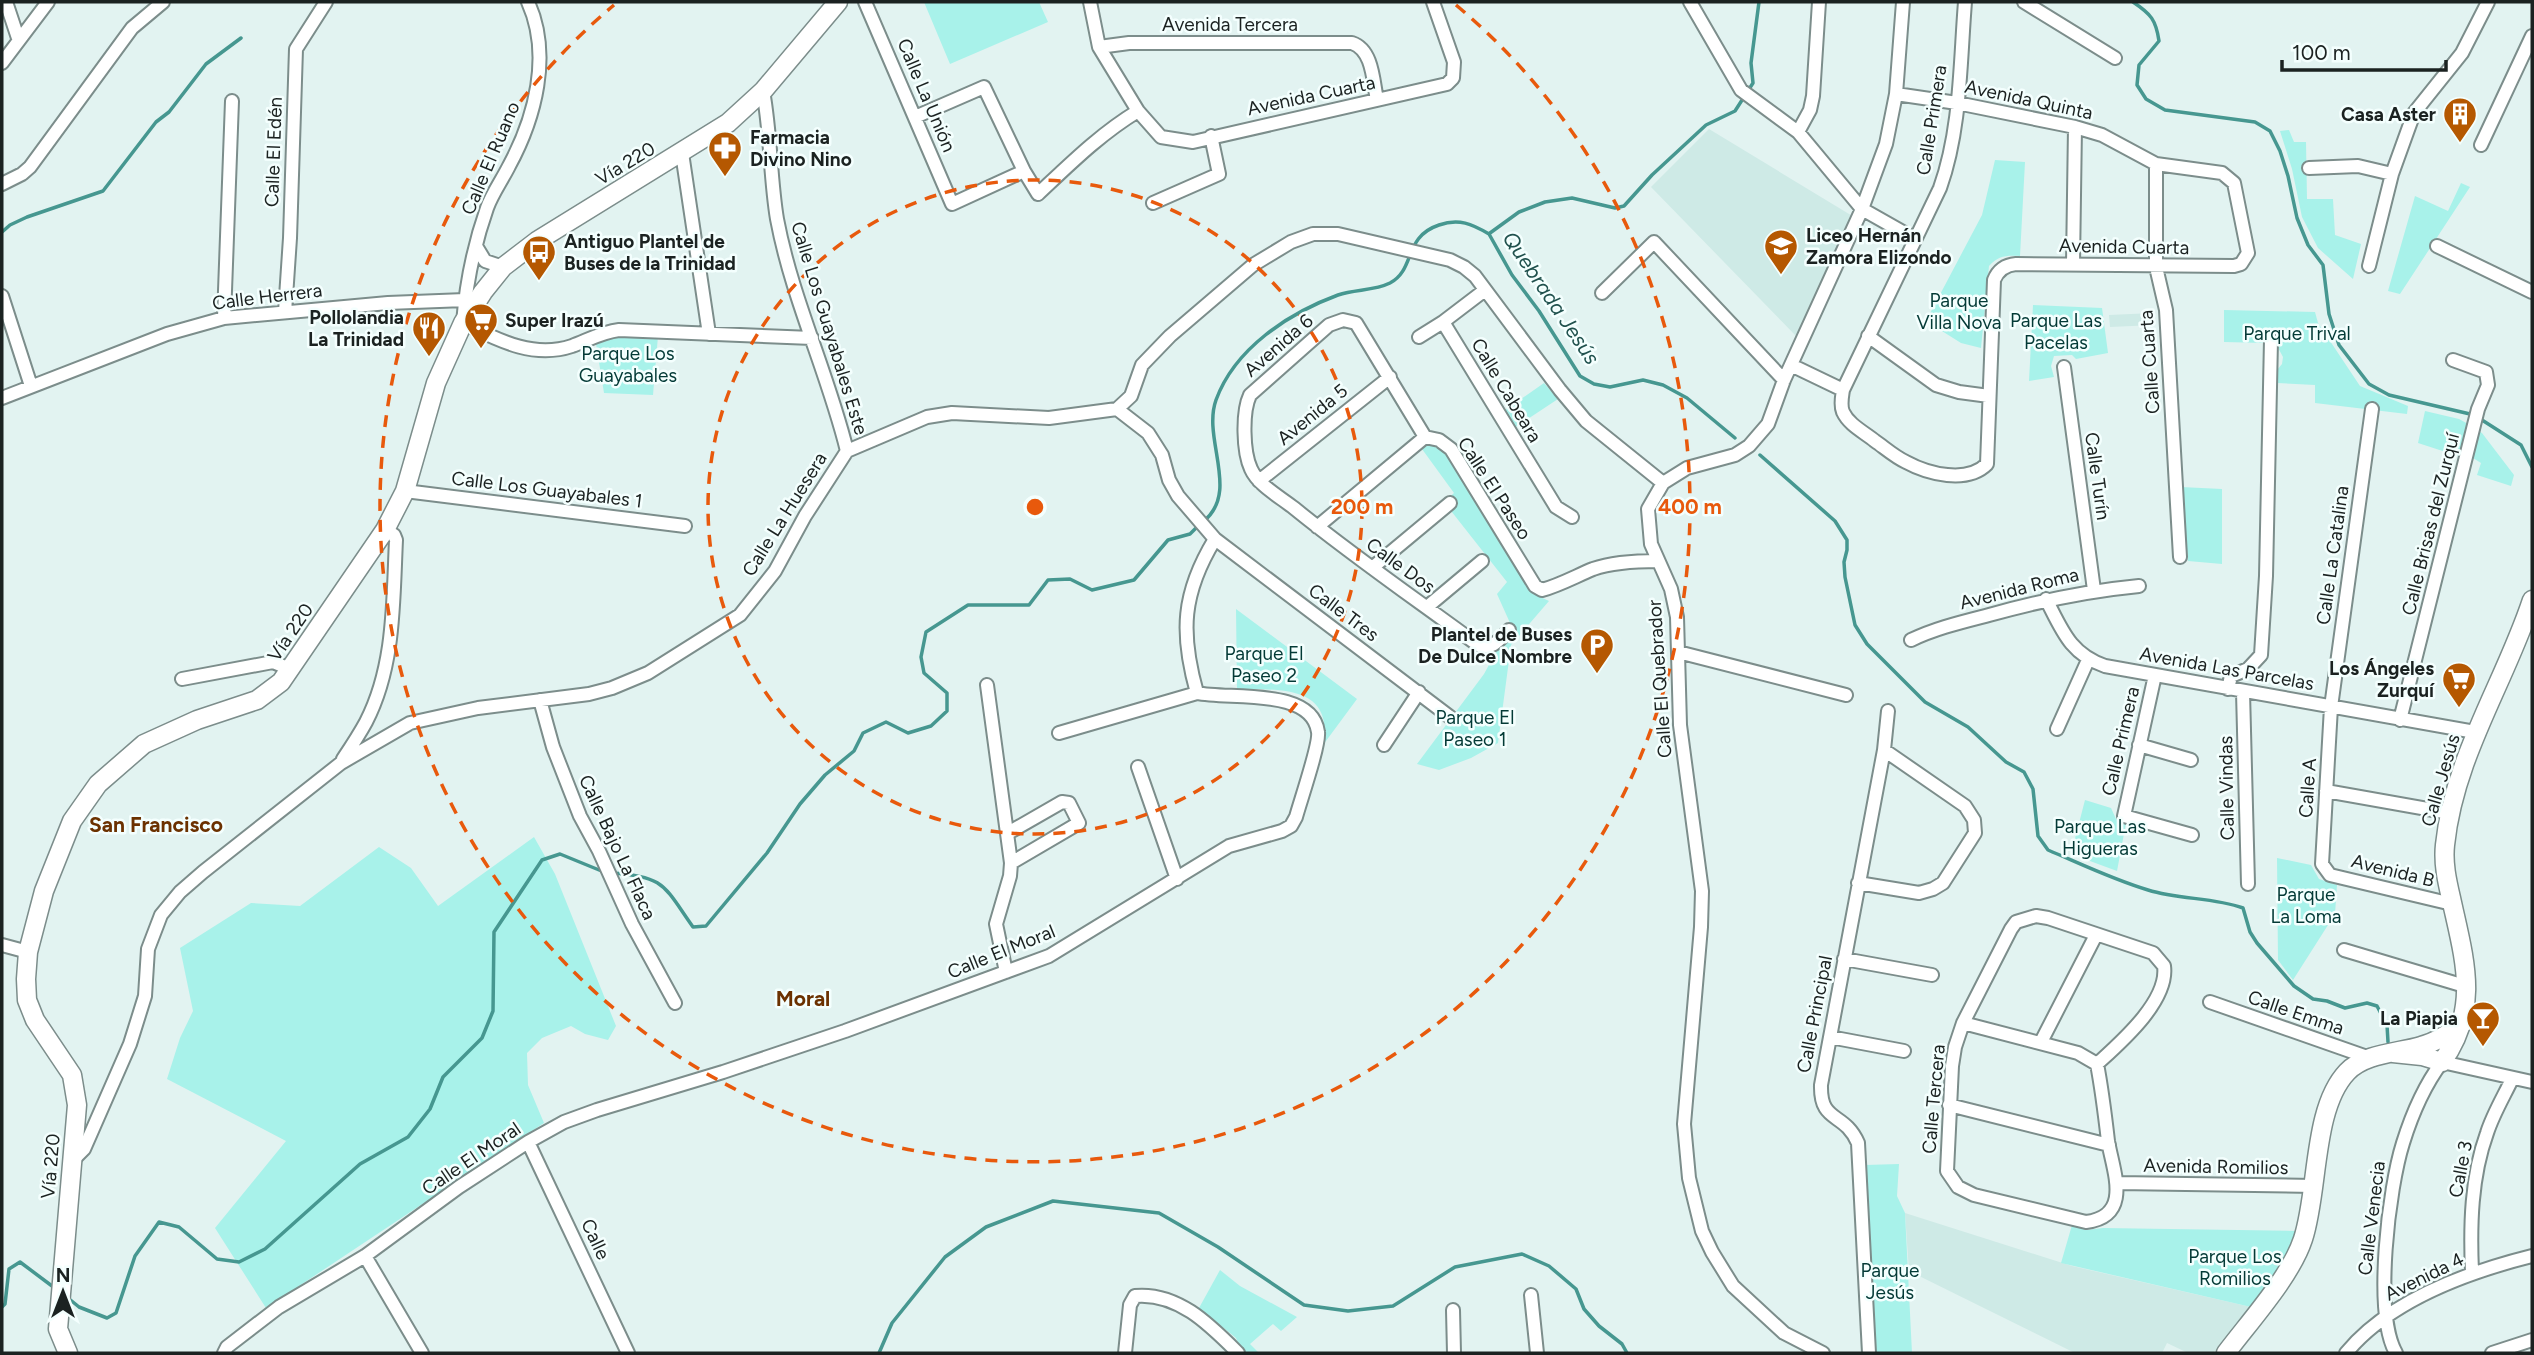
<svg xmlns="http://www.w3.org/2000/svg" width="2534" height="1355" viewBox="0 0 2534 1355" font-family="Figtree,sans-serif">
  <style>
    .built { fill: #ceeae6 }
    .green { fill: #a8f2ea }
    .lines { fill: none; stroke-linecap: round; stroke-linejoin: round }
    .stream { stroke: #469790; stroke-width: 3.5 }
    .street-casing { stroke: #7c8d8b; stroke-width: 16 }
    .secondary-casing { stroke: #7c8d8b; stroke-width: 21 }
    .street { stroke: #fff; stroke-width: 12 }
    .secondary { stroke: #fff; stroke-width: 18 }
    .ring { fill: none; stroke: #e8590c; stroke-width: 3.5; stroke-dasharray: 12 9 }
    .labels { text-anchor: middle; stroke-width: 5; stroke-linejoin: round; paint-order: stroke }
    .street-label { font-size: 19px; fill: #1b2221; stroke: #f4fffe }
    .poi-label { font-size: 19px; font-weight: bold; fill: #1b2221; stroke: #f4fffe; text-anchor: end }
    .park-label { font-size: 19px; fill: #033a36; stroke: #f4fffe }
    .water-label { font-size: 21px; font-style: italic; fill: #21524e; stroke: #f4fffe }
    .neighbourhood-label { font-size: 21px; font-weight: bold; fill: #6b3100; stroke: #f4fffe }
    .centre { fill: #e8590c; stroke: #f4fffe; stroke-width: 3.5 }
    .ring-label { font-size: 21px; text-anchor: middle; font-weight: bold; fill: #e8590c; stroke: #f4fffe; stroke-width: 5; stroke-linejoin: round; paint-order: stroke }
  </style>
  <rect width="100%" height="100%" fill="#e2f3f1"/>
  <path class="built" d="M1709 129 1854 217 1796 336 1651 187Z
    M2153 313 2154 325 2110 327 2109 315Z
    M1905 1213 2072 1266 2251 1307 2213 1353H2188L2167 1343 2162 1353H2075L1909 1271Z"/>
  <path class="green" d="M924 2H1039L1048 22 950 64Z
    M2289 130 2294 142H2306L2307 199H2333L2335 235 2361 244 2353 279 2318 248 2302 217 2292 169 2280 131Z
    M1995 160 2025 162 2020 256C2006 255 1998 256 1989 266L1981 348 1961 343 1926 321 1982 215Z
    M2461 183 2470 187 2400 294 2388 291 2415 196 2448 211Z
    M2033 305 2102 308 2108 353 2076 359 2072 355 2054 356 2051 366 2054 377 2029 381Z
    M2224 310 2315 312 2318 323 2360 386 2408 406 2407 414 2315 403V385L2277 383V370L2282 364 2283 357 2276 344V336H2266L2265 343 2224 342Z
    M637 334 658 336 653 395 604 393 596 344 614 337Z
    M1544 383 1558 399 1514 428 1504 411Z
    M2425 411 2459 419 2468 424 2458 456 2418 443Z
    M2477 430 2482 433 2514 475 2511 486 2477 475 2481 463 2473 458 2472 451Z
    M1429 443 1437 444 1450 453 1536 595 1549 601 1511 645 1498 743 1471 758 1439 770 1417 764 1484 674 1497 650 1515 634 1497 594 1507 582 1444 502 1454 493 1422 449Z
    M2181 487 2222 489V564L2188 561Z
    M1236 609 1357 699 1323 745C1323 738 1325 730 1324 723 1319 684 1266 690 1237 689Z
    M2085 800 2111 808 2116 819 2126 823 2117 871 2071 854Z
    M534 837 555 874 616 1026 608 1040 585 1034 571 1026 542 1038 527 1053 528 1085 544 1123 266 1308 215 1228 286 1141 167 1079 180 1038 193 1011 180 948 251 903 300 906 379 847 411 868 438 906Z
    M2277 858 2311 865 2319 879 2337 885 2335 914 2293 980 2278 960Z
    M1899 1164 1897 1196 1905 1213 1912 1353H1880L1875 1352 1874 1347 1865 1165Z
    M2072 1225 2086 1230 2103 1228 2297 1231 2283 1260 2251 1307 2061 1263Z
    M1220 1270 1240 1286 1297 1317 1281 1331 1273 1324 1250 1344 1259 1353H1242L1236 1338 1199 1308Z"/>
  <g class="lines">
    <path class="stream" d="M2133 2C2151 14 2156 20 2159 41L2139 65 2137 85 2146 99 2165 110 2255 122 2270 131 2280 151 2288 176 2297 218 2308 245 2323 265 2329 314 2339 345 2369 384 2389 395 2470 414
      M2 232 10 225 27 217 103 191 156 122 169 112 206 64 241 38
      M1490 233 1519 212 1545 202 1572 198 1615 208 1624 206 1652 175 1706 125 1735 111 1753 83 1751 63 1759 2
      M1489 234 1512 275 1539 311 1580 376 1594 384 1610 387 1643 380 1663 385 1687 398 1735 438
      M2482 420 2521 445 2532 467
      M1760 455 1835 521 1847 540V550L1844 562 1845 577 1855 625 1867 644 1925 702 1968 727 2006 762 2024 772 2033 789 2038 836 2048 850C2081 864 2114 880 2148 890 2180 900 2213 897 2243 908L2250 932 2257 943 2294 986 2313 999 2327 1001 2345 1008 2367 1003 2377 1006 2387 1025 2388 1042
      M1204 521C1240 491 1202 439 1216 400 1235 348 1289 313 1338 295 1355 289 1374 291 1390 283 1416 269 1403 237 1439 225 1459 218 1472 224 1489 234
      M611 873C665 876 664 886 693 927L706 926 767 853 800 804 825 775 854 751 863 733 886 722 908 733 931 726 947 711V693L924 673 921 657 926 632 968 605H1029L1048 580 1070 579 1092 590 1134 580 1168 540 1190 534 1198 526
      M68 1298 79 1307 107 1318 116 1313 135 1256 159 1222 179 1227 217 1259 239 1262 265 1249 360 1164 408 1137 430 1109 443 1077 482 1038 493 1011 494 932 542 860 560 854 604 872
      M2 1307 5 1304 9 1269 20 1262 56 1289
      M879 1353 892 1323 945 1257 986 1227 1053 1201 1159 1213 1218 1247 1304 1305 1348 1311 1393 1306 1455 1267 1522 1254 1549 1266 1576 1289 1584 1309 1599 1326 1622 1344 1627 1353"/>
    <g class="street-casing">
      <path id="street" d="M6 2 18 38
        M528 2C552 55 535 118 509 166 502 180 492 194 487 208 474 245 466 285 463 323 498 340 533 359 572 346 588 340 602 332 619 330L812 338
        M865 2 952 204 1024 171 1038 194C1070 164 1100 134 1138 111
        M1090 2 1099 47 1138 111 1161 137 1193 142 1447 84 1453 78 1454 62 1433 2
        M1690 2 1741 90 1798 132 1862 209 1915 239
        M2024 2 2115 58
        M1099 47 1129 43H1352C1373 50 1373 81 1377 100
        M2 63 48 2
        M763 91C771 133 770 177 777 219 792 299 828 373 847 451
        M915 117 984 87 1024 171
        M1798 132 1810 110 1813 96 1819 2
        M2481 145 2532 36
        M682 153 709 334
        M2156 164V267L2166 310 2180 557
        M2309 168 2358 166 2392 174
        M2 184 22 174 30 167 132 28 163 2
        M1153 203 1219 174 1211 136
        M476 246 485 261 503 267
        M2437 246 2532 292
        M2073 264 2075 127
        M2369 266 2392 174 2414 113 2462 53 2488 2
        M1485 290 1443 322 1556 507 1572 517
        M1602 293 1654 242 1784 380
        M2 296 31 386
        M285 312 290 238 296 49 326 2
        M224 318 232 101
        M1868 336 1936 385 1959 392 1989 396
        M1419 337 1443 322
        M1791 365 1843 390C1842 397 1840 405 1843 412 1849 425 1864 432 1875 441 1885 448 1895 457 1906 462 1928 474 1967 484 1987 464L1994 280C1998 270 2005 265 2016 264L2234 266 2241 264 2248 253 2234 183 2222 173 2156 164 2102 135 2075 127 1957 103 1896 94
        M2064 367 2094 590
        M1843 390 1940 188C1961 129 1960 63 1965 2
        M2 398 167 334 224 318 388 303 465 300
        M2372 409 2331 707 2322 864 2330 875 2452 904
        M1259 481 1390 377
        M405 491 685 526
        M1317 527 1425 437
        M1215 539 1450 717
        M1372 568 1450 503
        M2046 599C2062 630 2070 654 2105 666L2475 732
        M1427 607 1482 561
        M1509 630C1500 639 1492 651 1478 645 1417 600 1353 556 1294 508 1280 497 1258 485 1251 469 1243 452 1242 412 1250 395L1329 325 1343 320 1356 323 1425 437 1439 440 1451 449 1535 586 1542 590C1560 585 1576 576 1593 569 1613 562 1637 561 1658 561
        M1911 640C1936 628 1962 622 1989 615 2039 601 2087 591 2139 586
        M1678 652 1846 695
        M2155 675 2124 816 2192 835
        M182 679 273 662 290 669
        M987 685 1011 863 1010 876 996 924 1006 972
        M2228 689 2231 676 2248 669 2261 655 2266 576 2271 340
        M2243 692 2248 884
        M540 700 553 747 580 816 599 851 632 924 675 1003
        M2400 720 2478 409 2488 385 2486 372 2453 360
        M2057 729 2088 660
        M1059 733 1197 693
        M1384 745 1419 692
        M2139 745 2191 760
        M343 759C351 747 359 735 366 722 395 666 393 601 396 540L394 535 385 530
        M1138 767 1177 879
        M2326 791 2450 813
        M1008 833 1062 802 1069 803 1079 823 1011 863
        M1858 883 1919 893 1933 889 1943 883 1975 833 1974 820 1965 806 1884 750
        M2036 916 2048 918 2153 953 2164 966C2169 1001 2120 1043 2097 1064 2102 1090 2105 1115 2108 1141 2113 1171 2133 1216 2086 1222L1974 1195 1958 1187 1947 1171 1952 1066 1955 1047 1963 1023 2011 929 2016 922Z
        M2 945 28 952
        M2344 950 2468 987
        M1844 959 1932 975
        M2210 1002 2370 1058
        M1963 1023 2078 1053 2097 1064
        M1830 1037 1904 1051
        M2041 1042 2096 935
        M1949 1105 2109 1145
        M528 1142 628 1353
        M72 1161 84 1149 130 1044 145 996 148 949 161 915 180 892 203 872 341 763 410 723 478 708 589 694 612 688 648 673 740 615 775 571 805 516 847 451 927 417 952 413 1049 418 1117 409 1131 396 1142 365 1170 336 1253 265 1291 242 1313 234H1338L1450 260 1464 267 1475 276 1560 390 1586 421 1663 483
        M2118 1183 2314 1186
        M365 1256 422 1353
        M2472 1272C2470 1226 2471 1177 2487 1133 2493 1114 2504 1096 2512 1079
        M1531 1295 1537 1353
        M1453 1310 1454 1353
        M224 1353 227 1347 279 1307 365 1256 459 1187 528 1142 564 1122 597 1110 723 1072 845 1031 1049 956 1229 846 1282 831 1291 826 1296 817C1300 802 1320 744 1318 732 1312 687 1230 700 1197 693 1180 633 1182 593 1215 539L1178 496 1169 480 1162 455 1148 433 1117 409
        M1125 1353 1130 1305 1135 1296C1178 1292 1210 1325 1238 1353
        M1823 1353 1784 1333 1733 1286 1712 1252 1702 1231 1689 1178 1684 1124 1701 927 1702 891 1680 725 1677 617 1671 589 1651 544 1648 509 1663 483 1687 468 1735 455 1749 446 1768 424 1784 380 1862 209 1886 144 1896 94 1903 2
        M1869 1353 1858 1143C1844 1111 1820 1124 1821 1085L1884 750 1888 711
        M2346 1353C2389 1301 2468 1272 2532 1256
        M2396 1353C2373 1313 2389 1187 2403 1143 2412 1114 2424 1086 2442 1062L2532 1082
        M2492 1353 2532 1340"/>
    </g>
    <g class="secondary-casing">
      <path id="secondary" d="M2393 1053 2422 1056 2442 1062C2481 1008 2464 958 2451 898 2447 881 2443 863 2445 845 2454 757 2505 682 2532 600
        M68 1353 58 1329 77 1105 72 1075 35 1020 27 1000 26 979 28 952 44 891 72 821 98 784 144 744 197 720 257 700 281 682 385 530 405 491 436 383 463 323 483 292 503 267 537 241 728 123 763 91 838 2
        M2226 1353C2250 1321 2291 1276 2303 1239 2319 1191 2312 1109 2347 1072 2365 1053 2398 1053 2421 1046 2437 1042 2450 1033 2463 1023"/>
    </g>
    <use href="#street" class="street"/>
    <use href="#secondary" class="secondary"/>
  </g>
  <g class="ring">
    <circle cx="1035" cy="507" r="327"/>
    <path d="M1456 5A655 655 0 1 1 614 5"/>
  </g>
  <defs>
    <g id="building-pin" transform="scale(1.75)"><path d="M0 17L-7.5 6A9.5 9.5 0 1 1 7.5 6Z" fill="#b55801" stroke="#f4fffe"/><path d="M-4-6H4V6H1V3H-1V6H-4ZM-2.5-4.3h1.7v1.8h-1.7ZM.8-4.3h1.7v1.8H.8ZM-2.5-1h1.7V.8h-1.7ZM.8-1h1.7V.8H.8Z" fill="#fff"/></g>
    <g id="pharmacy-pin" transform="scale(1.75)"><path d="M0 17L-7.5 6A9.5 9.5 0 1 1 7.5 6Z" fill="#b55801" stroke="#f4fffe"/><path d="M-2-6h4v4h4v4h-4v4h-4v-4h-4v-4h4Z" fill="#fff"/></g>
    <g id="school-pin" transform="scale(1.75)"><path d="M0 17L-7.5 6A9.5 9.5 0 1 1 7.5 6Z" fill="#b55801" stroke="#f4fffe"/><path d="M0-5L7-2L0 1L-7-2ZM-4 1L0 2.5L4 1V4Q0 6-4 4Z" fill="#fff"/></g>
    <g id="bus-pin" transform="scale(1.75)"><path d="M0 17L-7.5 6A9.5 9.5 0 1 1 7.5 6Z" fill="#b55801" stroke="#f4fffe"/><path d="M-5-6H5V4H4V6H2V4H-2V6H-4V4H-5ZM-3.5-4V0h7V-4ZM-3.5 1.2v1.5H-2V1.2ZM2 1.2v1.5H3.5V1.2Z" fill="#fff"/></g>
    <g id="supermarket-pin" transform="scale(1.75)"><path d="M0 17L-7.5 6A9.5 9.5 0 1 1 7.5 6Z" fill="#b55801" stroke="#f4fffe"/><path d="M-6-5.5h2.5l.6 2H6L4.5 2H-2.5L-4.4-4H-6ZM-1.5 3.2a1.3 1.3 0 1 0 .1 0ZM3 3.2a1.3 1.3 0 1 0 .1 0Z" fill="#fff"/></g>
    <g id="restaurant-pin" transform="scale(1.75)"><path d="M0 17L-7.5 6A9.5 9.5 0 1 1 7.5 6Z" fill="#b55801" stroke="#f4fffe"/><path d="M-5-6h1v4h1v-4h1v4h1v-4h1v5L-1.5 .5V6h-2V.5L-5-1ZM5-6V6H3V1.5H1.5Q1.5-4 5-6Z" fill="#fff"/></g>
    <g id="parking-pin" transform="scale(1.75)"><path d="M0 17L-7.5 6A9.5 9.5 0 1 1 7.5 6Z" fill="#b55801" stroke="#f4fffe"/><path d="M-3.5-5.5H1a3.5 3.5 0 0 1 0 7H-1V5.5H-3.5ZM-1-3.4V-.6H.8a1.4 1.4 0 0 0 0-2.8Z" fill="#fff"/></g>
    <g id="bar-pin" transform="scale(1.75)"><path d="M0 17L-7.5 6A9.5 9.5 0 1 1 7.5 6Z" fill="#b55801" stroke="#f4fffe"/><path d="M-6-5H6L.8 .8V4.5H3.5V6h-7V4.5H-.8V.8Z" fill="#fff"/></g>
  </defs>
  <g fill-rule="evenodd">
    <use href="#building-pin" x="2460" y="114"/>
    <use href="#pharmacy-pin" x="725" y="148"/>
    <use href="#school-pin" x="1781" y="246"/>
    <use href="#bus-pin" x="539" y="252"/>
    <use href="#supermarket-pin" x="481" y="320"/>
    <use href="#restaurant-pin" x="429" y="328"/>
    <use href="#parking-pin" x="1597" y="645"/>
    <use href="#supermarket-pin" x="2459" y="679"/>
    <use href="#bar-pin" x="2483" y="1018"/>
  </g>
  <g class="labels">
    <g class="street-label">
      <text x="1230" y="31">Avenida Tercera</text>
      <text transform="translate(927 95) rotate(67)" y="7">Calle La Unión</text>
      <text transform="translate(1311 95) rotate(-12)" y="7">Avenida Cuarta</text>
      <text transform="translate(2029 99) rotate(12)" y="7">Avenida Quinta</text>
      <text transform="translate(1931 120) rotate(-81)" y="7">Calle Primera</text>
      <text transform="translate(273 152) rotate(-88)" y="7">Calle El Edén</text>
      <text transform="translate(490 158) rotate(-67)" y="7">Calle El Ruano</text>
      <text transform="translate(625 163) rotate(-31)" y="7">Vía 220</text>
      <text transform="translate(2124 246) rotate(1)" y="7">Avenida Cuarta</text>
      <text transform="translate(267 296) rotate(-7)" y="7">Calle Herrera</text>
      <text transform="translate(830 328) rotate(73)" y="7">Calle Los Guayabales Este</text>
      <text transform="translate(1278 345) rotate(-41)" y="7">Avenida 6</text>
      <text transform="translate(2149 362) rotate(-94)" y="7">Calle Cuarta</text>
      <text transform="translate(1507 390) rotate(59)" y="7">Calle Cabeara</text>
      <text transform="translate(1312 414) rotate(-39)" y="7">Avenida 5</text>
      <text transform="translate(2098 476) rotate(82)" y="7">Calle Turín</text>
      <text transform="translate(1495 488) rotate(57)" y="7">Calle El Paseo</text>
      <text transform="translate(547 489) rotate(7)" y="7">Calle Los Guayabales 1</text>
      <text transform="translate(784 514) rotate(-58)" y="7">Calle La Huesera</text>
      <text transform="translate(2430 524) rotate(-76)" y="7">Calle Brisas del Zurquí</text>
      <text transform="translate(2332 555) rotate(-82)" y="7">Calle La Catalina</text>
      <text transform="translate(1401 565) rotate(36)" y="7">Calle Dos</text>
      <text transform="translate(2019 588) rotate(-14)" y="7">Avenida Roma</text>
      <text transform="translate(1344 612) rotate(37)" y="7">Calle Tres</text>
      <text transform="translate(290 632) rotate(-56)" y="7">Vía 220</text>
      <text transform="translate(2227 668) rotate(10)" y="7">Avenida Las Parcelas</text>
      <text transform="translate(1659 679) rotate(-94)" y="7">Calle El Quebrador</text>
      <text transform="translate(2120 741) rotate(-77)" y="7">Calle Primera</text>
      <text transform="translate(2440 780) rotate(-74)" y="7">Calle Jesús</text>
      <text transform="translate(2226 788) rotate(-91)" y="7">Calle Vindas</text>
      <text transform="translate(2307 788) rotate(-86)" y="7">Calle A</text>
      <text transform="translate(618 847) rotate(65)" y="7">Calle Bajo La Flaca</text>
      <text transform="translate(2393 870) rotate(14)" y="7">Avenida B</text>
      <text transform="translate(1001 951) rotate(-22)" y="7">Calle El Moral</text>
      <text transform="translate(2296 1012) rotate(19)" y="7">Calle Emma</text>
      <text transform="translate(1814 1014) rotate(-79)" y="7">Calle Principal</text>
      <text transform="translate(1933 1099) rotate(-85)" y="7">Calle Tercera</text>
      <text transform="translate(471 1158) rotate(-34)" y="7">Calle El Moral</text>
      <text transform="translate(50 1166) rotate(-85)" y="7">Vía 220</text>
      <text transform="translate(2216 1166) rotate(1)" y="7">Avenida Romilios</text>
      <text transform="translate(2460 1169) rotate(-79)" y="7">Calle 3</text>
      <text transform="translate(2371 1218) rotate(-83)" y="7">Calle Venecia</text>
      <text transform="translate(596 1239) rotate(65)" y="7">Calle</text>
      <text transform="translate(2424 1276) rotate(-26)" y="7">Avenida 4</text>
    </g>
    <g class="poi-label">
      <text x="2436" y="121">Casa Aster</text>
      <text x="750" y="144" text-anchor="start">Farmacia<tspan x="750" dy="22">Divino Nino</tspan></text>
      <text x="1806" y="242" text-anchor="start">Liceo Hernán<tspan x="1806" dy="22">Zamora Elizondo</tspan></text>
      <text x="564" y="248" text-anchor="start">Antiguo Plantel de<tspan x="564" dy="22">Buses de la Trinidad</tspan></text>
      <text x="404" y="324">Pollolandia<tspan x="404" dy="22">La Trinidad</tspan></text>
      <text x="505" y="327" text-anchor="start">Super Irazú</text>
      <text x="1572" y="641">Plantel de Buses<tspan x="1572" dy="22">De Dulce Nombre</tspan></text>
      <text x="2434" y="675">Los Ángeles<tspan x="2434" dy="22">Zurquí</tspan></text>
      <text x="2458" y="1025">La Piapia</text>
    </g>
    <g class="park-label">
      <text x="1959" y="307">Parque<tspan x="1959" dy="22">Villa Nova</tspan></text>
      <text x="2056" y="327">Parque Las<tspan x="2056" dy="22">Pacelas</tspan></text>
      <text x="2297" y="340">Parque Trival</text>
      <text x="628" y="360">Parque Los<tspan x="628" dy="22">Guayabales</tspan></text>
      <text x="1264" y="660">Parque El<tspan x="1264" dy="22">Paseo 2</tspan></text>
      <text x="1475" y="724">Parque El<tspan x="1475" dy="22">Paseo 1</tspan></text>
      <text x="2100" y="833">Parque Las<tspan x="2100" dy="22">Higueras</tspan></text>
      <text x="2306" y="901">Parque<tspan x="2306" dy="22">La Loma</tspan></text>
      <text x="2235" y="1263">Parque Los<tspan x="2235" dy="22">Romilios</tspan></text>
      <text x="1890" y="1277">Parque<tspan x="1890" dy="22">Jesús</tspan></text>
    </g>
    <g class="water-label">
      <text transform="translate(1551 298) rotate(56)" y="7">Quebrada Jesús</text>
    </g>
    <g class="neighbourhood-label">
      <text x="156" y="832">San Francisco</text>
      <text x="803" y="1006">Moral</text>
    </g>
  </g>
  <circle cx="1035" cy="507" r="10" class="centre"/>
  <g class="ring-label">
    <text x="1362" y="514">200 m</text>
    <text x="1690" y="514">400 m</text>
  </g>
  <rect width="2534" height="1355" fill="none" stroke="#1b2221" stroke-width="7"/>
  <g transform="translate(63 1292)" stroke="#f4fffe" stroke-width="5" paint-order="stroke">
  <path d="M0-5L12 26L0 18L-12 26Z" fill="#1b2221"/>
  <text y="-10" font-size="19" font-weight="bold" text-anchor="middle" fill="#1b2221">N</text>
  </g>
  <path d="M2282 60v10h164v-10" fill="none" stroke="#1b2221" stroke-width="3.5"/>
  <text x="2292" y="60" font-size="21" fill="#1b2221" stroke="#f4fffe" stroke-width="5" paint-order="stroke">100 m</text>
</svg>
